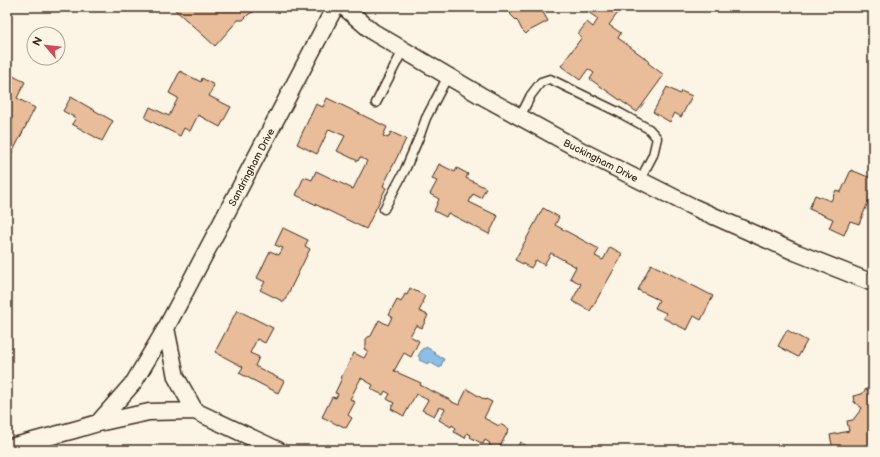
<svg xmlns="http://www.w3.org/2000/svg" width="880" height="457" viewBox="0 0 880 457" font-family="'Balsamiq Sans',sans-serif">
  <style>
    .water { fill: #8bbfe8; stroke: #6b8397 }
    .building { fill: #e9bd99; stroke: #3b2a1e }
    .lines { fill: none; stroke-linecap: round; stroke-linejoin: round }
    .service-casing { stroke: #3b2a1e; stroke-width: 11 }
    .minor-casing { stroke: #3b2a1e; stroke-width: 19 }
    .service { stroke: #fcf5e5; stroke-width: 8 }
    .minor { stroke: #fcf5e5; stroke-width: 16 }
    .labels { text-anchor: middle; stroke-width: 3; stroke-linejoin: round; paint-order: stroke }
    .street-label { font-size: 10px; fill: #3b2a1e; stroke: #fcf5e5 }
  </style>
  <rect width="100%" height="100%" fill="#fcf5e5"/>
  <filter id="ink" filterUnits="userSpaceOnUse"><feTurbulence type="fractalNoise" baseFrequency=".025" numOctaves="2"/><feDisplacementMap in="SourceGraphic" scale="8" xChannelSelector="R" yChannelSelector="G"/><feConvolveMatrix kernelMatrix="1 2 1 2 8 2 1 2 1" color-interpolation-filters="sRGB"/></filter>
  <g filter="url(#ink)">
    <path class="water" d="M426 347 435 352 434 354 444 359 440 368 429 362 428 364 419 360 420 358 418 356 423 348 425 349Z"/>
    <path class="building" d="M172 7H258L255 11 249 14 243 20H238L215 46Z
      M511 7H540L548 21 529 31 526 34 522 30 518 22 510 14 513 11Z
      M585 7H622L609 25 621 33 618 38 649 61 648 63 664 75 637 112 590 79 594 73 588 69 580 80 561 66 582 37 578 34 587 22 593 27 598 19 584 9Z
      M180 71 201 82 202 78 214 85 209 96 231 107 220 127 198 115 190 131 184 128 180 136 145 118 150 107 169 116 178 98 169 93Z
      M7 73 25 82 17 98 35 108 11 155 7 153Z
      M667 87 680 94 681 91 692 96 681 117 675 113 670 122 653 112Z
      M71 97 113 121 102 141 72 124 76 118 63 111Z
      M327 98 387 127 383 136 388 138 391 132 406 139 383 186 386 188 366 229 296 195 304 177 312 180 316 171 353 189 367 161 360 157 358 161 337 151 345 136 329 129 317 154 297 144 316 104 323 107Z
      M439 164 455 172 457 168 468 174 466 178 486 188 481 198 473 194 469 202 498 216 489 234 448 213 446 217 434 211 439 199 430 194 437 181 432 179Z
      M851 170 873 179V202L869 200 859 224 850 221 844 235 829 228 833 219 809 209 815 195 831 201 836 190 841 192Z
      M543 208 559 217 555 225 599 249 595 256 603 260 610 247 623 254 590 311 572 301 581 284 570 278 576 267 551 253 544 265 536 260 531 268 515 260Z
      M283 228 308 240 305 246 310 249 284 302 260 290 265 282 257 278 270 251 279 255 283 248 275 245Z
      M651 264 713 296 701 320 694 316 687 330 663 318 666 313 655 308 659 300 638 290Z
      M410 288 425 296 422 302 423 303 419 311 428 315 422 328 416 325 410 336 419 341 411 357 404 353 394 371 421 383 420 385 452 401V402L459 405 467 389 485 400 486 399 492 402 484 418 499 426 500 424 509 429 498 450 489 445 490 443 485 440 483 444 470 437 471 435 467 433 465 438 454 432 456 428 452 425 451 427 439 420 445 409 439 407 434 416 422 410 428 400 416 394 404 416 391 409 394 403 387 399 390 394 385 391 383 395 371 389 373 385 361 378 350 399 355 402 348 415 352 418 346 428 338 424V425L322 417 332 397 336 398 338 394 335 393 342 378H341L354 353 364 358 368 351 364 349 366 345V339L368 337 371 336 379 320 388 325 392 317 389 315 397 300 401 302 405 294 407 295Z
      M237 310 273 328 265 343 257 339 250 353 259 357 255 366 284 381 278 393 239 373 243 367 215 352Z
      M787 330 807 341 798 357 778 346Z
      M866 389 872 394 873 397V447L871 450H833L830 435 849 431 847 421 853 420 862 408 854 402 853 396 862 394Z
      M520 442 534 450H516Z"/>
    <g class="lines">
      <g class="service-casing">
        <path id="service" d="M376 103 403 50
          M520 117 531 95 541 82 550 79 620 113 649 129 657 138 653 155 640 180
          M384 209 405 170 420 135 426 118 448 76"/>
      </g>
      <g class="minor-casing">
        <path id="minor" d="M344 7 373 32 480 95 582 151 691 206 795 252 873 283
          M166 328 176 377 195 411
          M98 423 149 412 195 411 278 450
          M7 448 74 430 98 423 134 382 166 328 335 7"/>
      </g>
      <use href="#service" class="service"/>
      <use href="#minor" class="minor"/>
    </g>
  </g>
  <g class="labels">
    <g class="street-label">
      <text transform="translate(601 160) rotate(27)" y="4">Buckingham Drive</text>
      <text transform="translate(251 167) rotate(-62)" y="4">Sandringham Drive</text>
    </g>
  </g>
  <rect width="880" height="457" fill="none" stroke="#fcf5e5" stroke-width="24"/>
  <rect x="12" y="12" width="856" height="433" fill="none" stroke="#3b2a1e" stroke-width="1.5" filter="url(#ink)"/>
  <g transform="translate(46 46) rotate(298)"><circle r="19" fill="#fcf5e5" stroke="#afa495"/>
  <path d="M0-3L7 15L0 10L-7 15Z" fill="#d1495b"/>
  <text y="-6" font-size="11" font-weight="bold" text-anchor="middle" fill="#3b2a1e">N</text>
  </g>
</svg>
